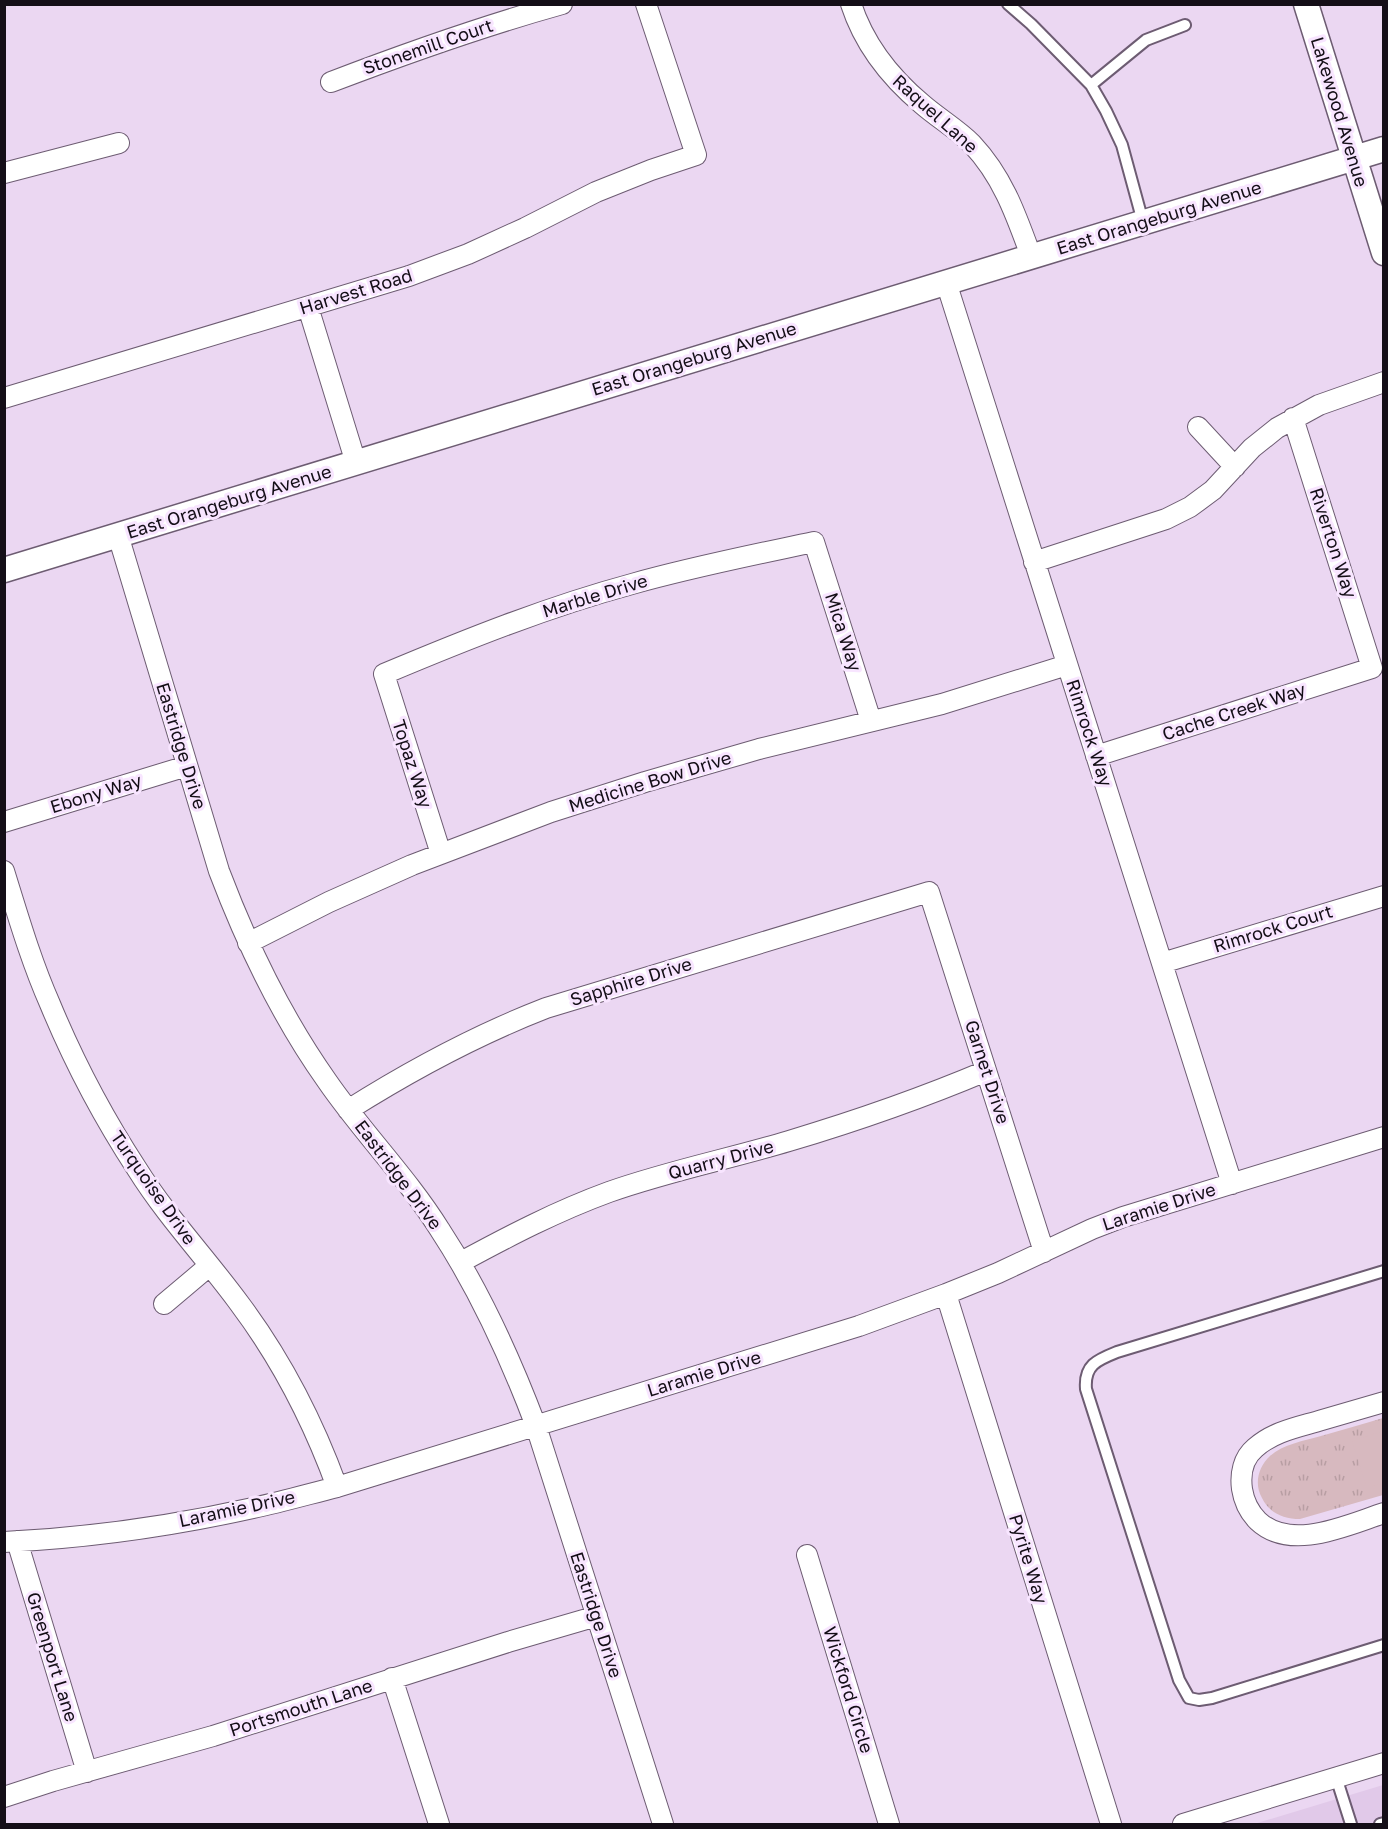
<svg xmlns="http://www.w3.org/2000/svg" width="1388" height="1829" viewBox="0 0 1388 1829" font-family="'Golos Text',sans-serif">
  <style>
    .built { fill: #e1c9e9 }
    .grass { fill: url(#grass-tufts) }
    .garden { fill: #d7b9bf }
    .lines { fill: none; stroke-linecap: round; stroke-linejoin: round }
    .service-casing { stroke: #6d5c72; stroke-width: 14 }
    .minor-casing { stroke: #6d5c72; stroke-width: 22 }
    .tertiary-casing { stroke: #6d5c72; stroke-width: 27 }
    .service { stroke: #fff; stroke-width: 10 }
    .minor { stroke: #fff; stroke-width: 20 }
    .tertiary { stroke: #fff; stroke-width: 24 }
    .labels { text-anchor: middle; stroke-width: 6; stroke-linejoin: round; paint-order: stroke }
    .street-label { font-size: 18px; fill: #140e17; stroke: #f8e5ff }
  </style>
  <defs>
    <pattern id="grass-tufts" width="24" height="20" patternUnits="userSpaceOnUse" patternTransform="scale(1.5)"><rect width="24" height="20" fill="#d7b9bf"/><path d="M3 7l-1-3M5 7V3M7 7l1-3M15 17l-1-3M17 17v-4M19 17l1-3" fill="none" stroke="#b89ea3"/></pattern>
  </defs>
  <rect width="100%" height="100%" fill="#ebd7f2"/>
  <path class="built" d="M1383 1785V1824H1254Z"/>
  <path class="grass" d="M1383 1418V1495L1300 1519C1284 1519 1269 1513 1262 1498 1254 1484 1258 1467 1270 1456 1283 1444 1304 1441 1321 1436 1342 1430 1363 1424 1383 1418Z"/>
  <path class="garden" d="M1383 1431V1483L1367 1488 1352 1441Z"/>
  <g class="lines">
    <g class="service-casing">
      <path id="service" d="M1008 4 1031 24 1091 85 1106 111 1122 145 1143 222
        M1091 85 1146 40 1185 25
        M1384 1271 1117 1352C1097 1360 1084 1365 1086 1389L1179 1680 1189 1698 1199 1700 1212 1698 1384 1645
        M1336 1777 1351 1824
        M1380 1824 1384 1823"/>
    </g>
    <g class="minor-casing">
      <path id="minor" d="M851 4C864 44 891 78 922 104 938 118 957 129 972 144 1003 177 1016 215 1031 256
        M331 82C407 53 483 26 562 4
        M4 173 119 143
        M946 282 1232 1184
        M308 307 356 463
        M4 398 409 276 468 254 525 228 596 192 651 170 696 155 646 4
        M1198 427 1235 467
        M118 535 219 871C247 945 281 1016 327 1081 362 1132 407 1177 440 1230 480 1291 510 1357 536 1426L663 1824
        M1034 562 1166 519 1190 507 1213 490 1252 448 1277 428 1319 405 1384 382
        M1096 756 1372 668 1293 418
        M4 822 187 766
        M441 854 384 674C465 640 547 607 632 584 692 567 753 555 814 542L871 721
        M4 871C18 916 31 961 50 1004 74 1062 103 1117 137 1169 167 1217 206 1258 239 1303 281 1359 313 1421 337 1487
        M248 943 329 902 412 865 551 812 645 782 759 749 942 704 1067 665
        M1162 963 1384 896
        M348 1110C413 1069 474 1036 546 1008L929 892 1044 1252
        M461 1262C509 1236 557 1211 609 1192 668 1171 729 1159 789 1141 856 1121 922 1098 986 1071
        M946 1294 1111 1824
        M164 1304 209 1266
        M1384 1402C1363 1408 1342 1414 1322 1420 1299 1427 1274 1431 1255 1448 1243 1458 1240 1474 1242 1489 1244 1502 1249 1512 1258 1521 1291 1552 1347 1525 1384 1513
        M17 1541 87 1772
        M4 1542C87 1538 172 1526 253 1508 281 1502 309 1494 337 1487L859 1326 946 1294 998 1273 1092 1229 1123 1217 1384 1137
        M807 1555 889 1824
        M392 1678 439 1824
        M4 1797 53 1781 213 1736 508 1642 597 1616
        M1183 1824 1384 1763"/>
    </g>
    <g class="tertiary-casing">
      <path id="tertiary" d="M1306 4 1384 253
        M4 570 1384 149"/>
    </g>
    <use href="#service" class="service"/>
    <use href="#minor" class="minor"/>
    <use href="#tertiary" class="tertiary"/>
  </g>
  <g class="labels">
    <g class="street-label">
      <text transform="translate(428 47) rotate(-19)" y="6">Stonemill Court</text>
      <text transform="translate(1339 112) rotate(73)" y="6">Lakewood Avenue</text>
      <text transform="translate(935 114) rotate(42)" y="6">Raquel Lane</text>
      <text transform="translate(1159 218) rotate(-17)" y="6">East Orangeburg Avenue</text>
      <text transform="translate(356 292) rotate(-17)" y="6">Harvest Road</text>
      <text transform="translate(694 359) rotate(-17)" y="6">East Orangeburg Avenue</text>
      <text transform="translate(229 502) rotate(-17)" y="6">East Orangeburg Avenue</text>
      <text transform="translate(1333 543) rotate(72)" y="6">Riverton Way</text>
      <text transform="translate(595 596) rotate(-17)" y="6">Marble Drive</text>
      <text transform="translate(843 632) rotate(72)" y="6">Mica Way</text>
      <text transform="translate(1234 712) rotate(-18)" y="6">Cache Creek Way</text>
      <text transform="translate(1089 733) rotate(72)" y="6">Rimrock Way</text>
      <text transform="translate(181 746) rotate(73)" y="6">Eastridge Drive</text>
      <text transform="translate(412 764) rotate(72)" y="6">Topaz Way</text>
      <text transform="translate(650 782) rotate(-17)" y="6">Medicine Bow Drive</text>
      <text transform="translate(96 794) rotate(-17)" y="6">Ebony Way</text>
      <text transform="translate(1273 929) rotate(-17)" y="6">Rimrock Court</text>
      <text transform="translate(631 982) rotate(-17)" y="6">Sapphire Drive</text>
      <text transform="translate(987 1072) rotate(72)" y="6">Garnet Drive</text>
      <text transform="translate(721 1160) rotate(-15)" y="6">Quarry Drive</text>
      <text transform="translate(398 1175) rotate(53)" y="6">Eastridge Drive</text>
      <text transform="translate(153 1188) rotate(55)" y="6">Turquoise Drive</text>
      <text transform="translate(1159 1207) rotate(-18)" y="6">Laramie Drive</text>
      <text transform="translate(704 1374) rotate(-17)" y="6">Laramie Drive</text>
      <text transform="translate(237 1509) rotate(-12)" y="6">Laramie Drive</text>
      <text transform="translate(1028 1559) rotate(73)" y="6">Pyrite Way</text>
      <text transform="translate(596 1615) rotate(72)" y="6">Eastridge Drive</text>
      <text transform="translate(52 1657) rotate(73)" y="6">Greenport Lane</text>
      <text transform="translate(848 1690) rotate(73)" y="6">Wickford Circle</text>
      <text transform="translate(301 1708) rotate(-18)" y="6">Portsmouth Lane</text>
    </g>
  </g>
  <rect width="1388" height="1829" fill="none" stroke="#140e17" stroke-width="12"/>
</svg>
